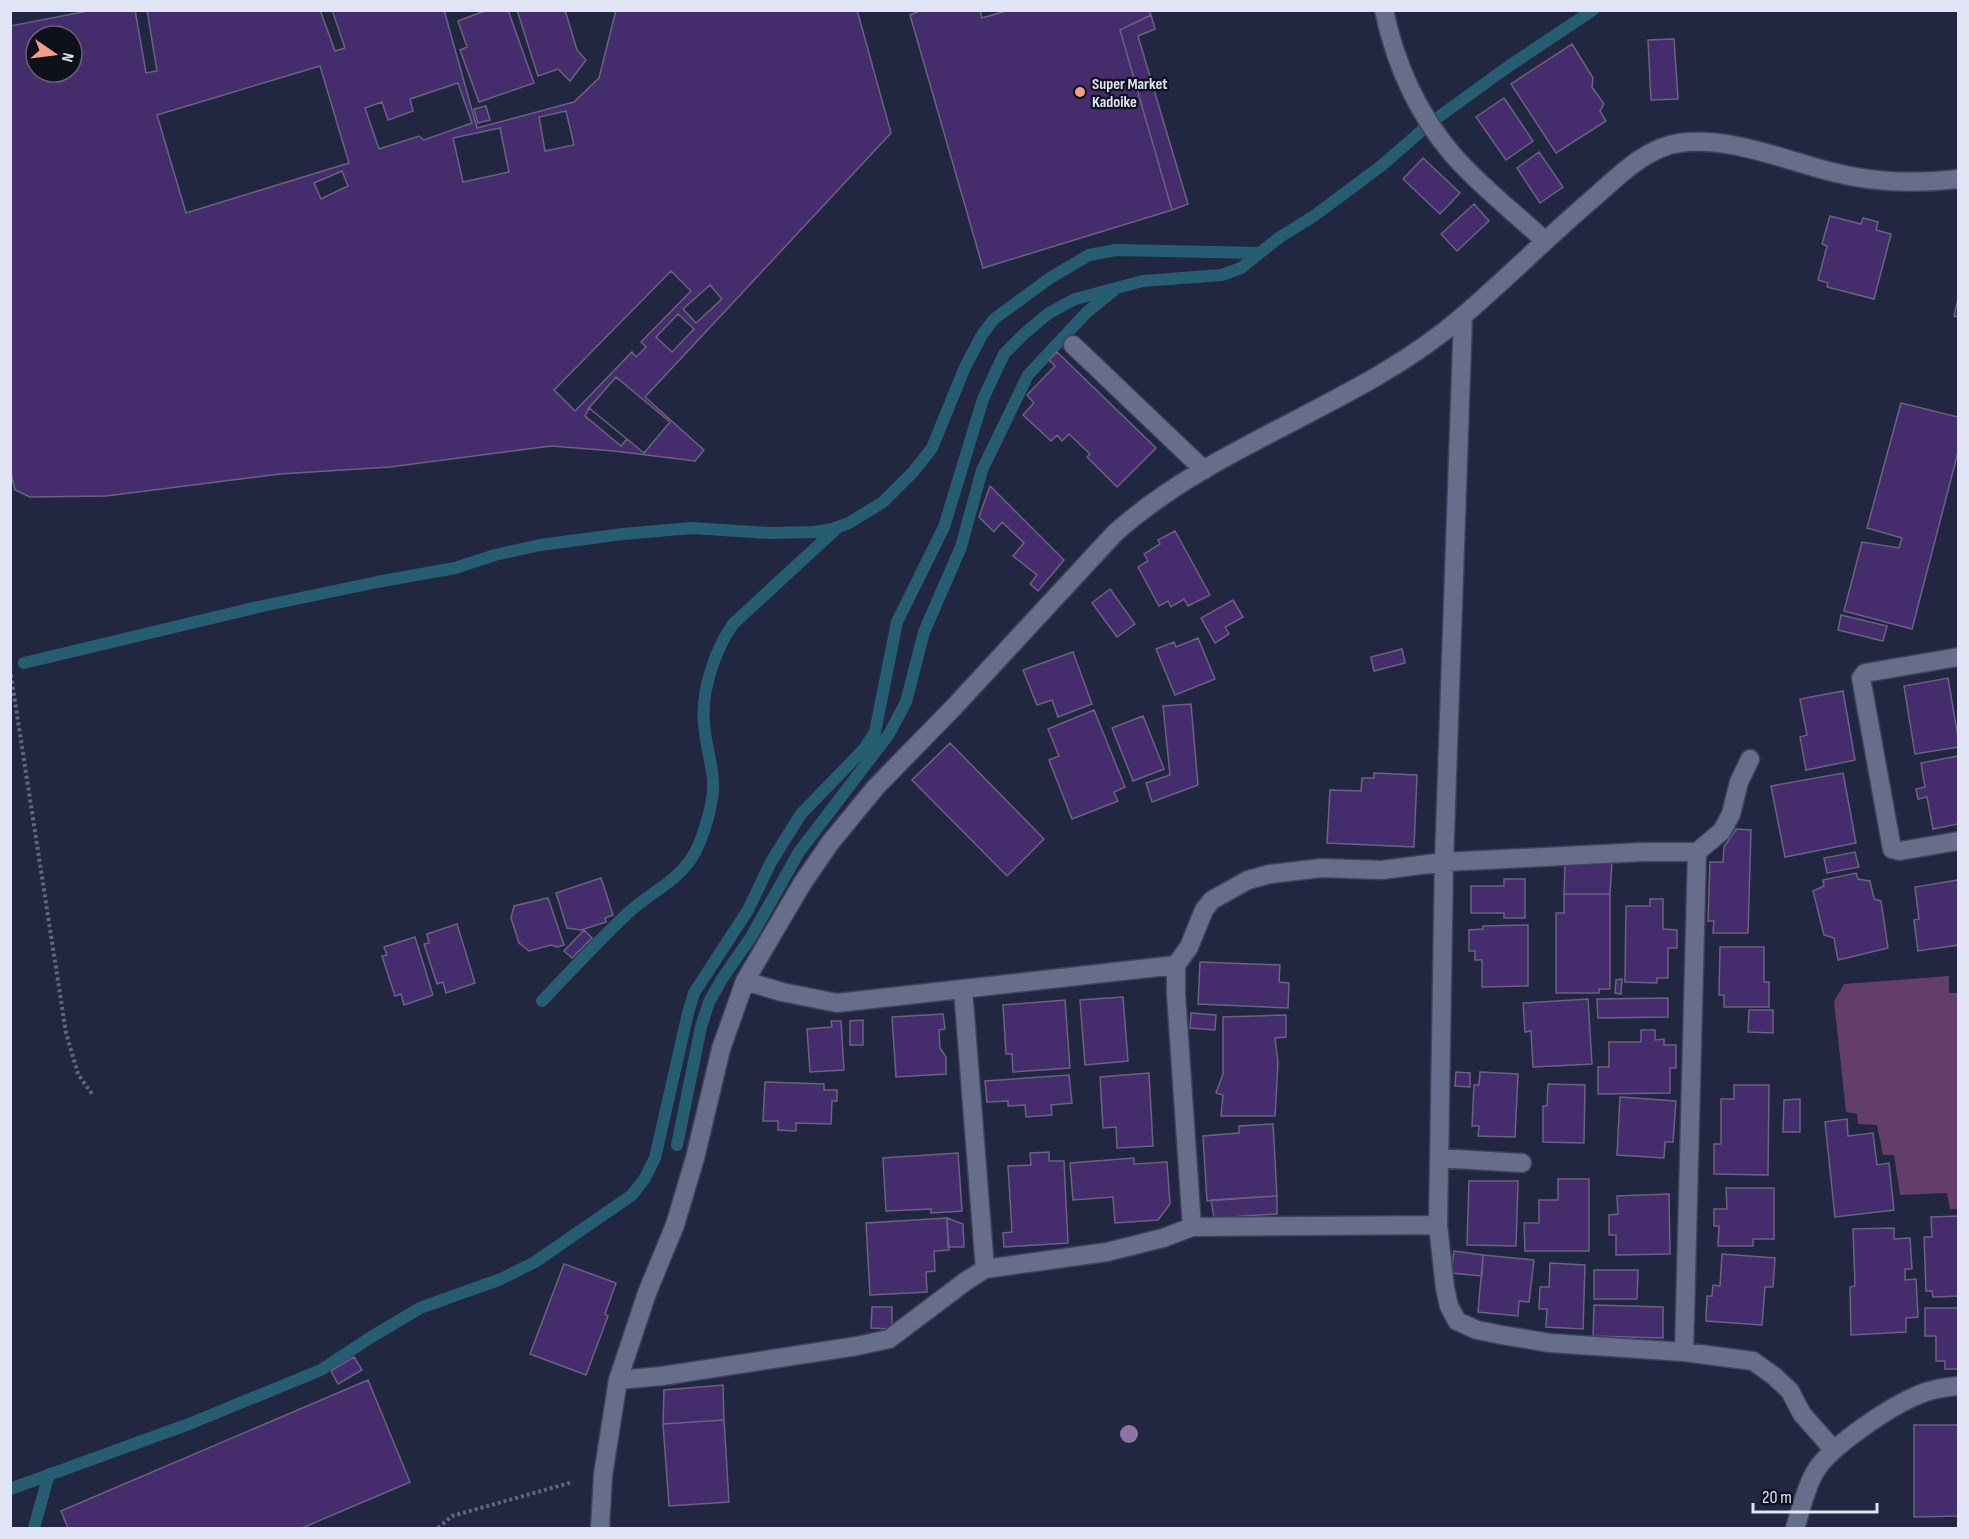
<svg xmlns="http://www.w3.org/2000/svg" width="1969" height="1539" viewBox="0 0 1969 1539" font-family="'Sofia Sans Condensed',sans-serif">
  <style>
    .green { fill: #633e6a }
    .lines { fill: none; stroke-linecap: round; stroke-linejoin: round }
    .stream { stroke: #275d71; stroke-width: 12 }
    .building { fill: #442c6d; stroke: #6b6280; stroke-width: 1.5; fill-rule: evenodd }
    .minor-casing { stroke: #3e4258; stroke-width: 21 }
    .path { stroke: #62677e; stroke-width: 4; stroke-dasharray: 3 3; stroke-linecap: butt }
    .minor { stroke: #676e8c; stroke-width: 18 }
    .tree { fill: #9073a4 }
    .poi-dot { fill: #f49e8a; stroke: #0e111c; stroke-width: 2 }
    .labels { text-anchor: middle; stroke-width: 4.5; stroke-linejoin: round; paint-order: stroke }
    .poi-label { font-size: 16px; font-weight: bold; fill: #e0e4f5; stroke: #0e111c; text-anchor: start }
  </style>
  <rect width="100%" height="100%" fill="#212740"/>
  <path class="green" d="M1949 976V993H1958V1209H1950L1947 1193 1900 1195 1894 1155H1883L1877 1125 1858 1124 1857 1114 1846 1112 1834 1001 1844 984Z"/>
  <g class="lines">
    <path class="stream" d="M24 663 258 607 377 582 455 568 495 555 540 545 623 534 692 528 769 533 814 532 832 529 849 523 883 502 913 472 932 448 965 367 982 335 994 319 1050 278 1089 255 1116 250 1259 253
      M542 1001C570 972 598 941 628 913 654 889 684 880 699 844 706 826 714 801 713 782 712 762 705 743 704 723 701 691 715 650 733 624L836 529
      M677 1145 701 1027 709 1002 722 979 751 937 799 852 889 734 906 702 924 632 961 547 982 470 1028 375 1087 312 1113 291
      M10 1489 189 1424 321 1370 368 1339 420 1308 501 1279 535 1262 632 1195 645 1178 655 1158 688 1013 694 993 748 910 771 862 801 814 864 749 875 732 897 622 944 527 983 399 1004 354 1025 333 1049 313 1075 299 1143 281 1222 275 1241 268 1280 237 1314 216 1381 166 1433 121 1509 66 1593 10
      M34 1528 49 1474"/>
  </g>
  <path class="building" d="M93 10H444L477 128 574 102 599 78 616 10H857L891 133 645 397 704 450 695 461 614 451 551 446 390 467 280 474 106 496 30 497 15 490 10 469V26ZM36 36H72V72H36Z
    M135 10H147L157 71 146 73Z
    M320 10H332L345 48 335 51Z
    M487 10H508L534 83 479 102 460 50 467 47 458 21Z
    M517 10H565L577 50 586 60 570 81 558 69 538 76Z
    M922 10H980L982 18 1009 10H1149L1151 15 1120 30 1172 210 983 268 910 15Z
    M1151 15 1155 29 1138 36 1188 204 1172 210 1120 30Z
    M1674 39 1678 99 1651 100 1648 40Z
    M1572 44 1593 78 1592 87 1604 104 1600 111 1606 121 1556 153 1511 84Z
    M320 66 349 163 186 213 157 115Z
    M458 83 472 123 424 140 419 136 379 149 365 108 382 102 388 120 413 111 410 99Z
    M1504 98 1533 141 1506 160 1476 117Z
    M486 106 490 120 478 123 474 109Z
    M566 111 574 145 545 151 539 117Z
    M500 128 509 172 463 182 453 138Z
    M1539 152 1563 187 1540 203 1517 168Z
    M1423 158 1460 193 1440 214 1403 179Z
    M342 171 348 186 321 199 314 183Z
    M1474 204 1489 221 1457 251 1441 234Z
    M1830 216 1861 224 1863 218 1878 222 1876 230 1891 234 1874 299 1827 287 1828 283 1818 280 1827 246 1822 244Z
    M671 271 691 291 641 342 646 347 636 357 632 352 575 411 554 390Z
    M710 285 722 299 696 323 683 309Z
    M1958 299V317L1954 316Z
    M678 314 694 329 672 352 656 337Z
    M1057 352 1156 448 1117 487 1087 457 1090 454 1069 434 1062 441 1057 435 1051 441 1023 415 1034 403 1027 395 1055 366 1049 360Z
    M616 377 670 422 644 453 589 408Z
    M1901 403 1958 417V452L1912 629 1844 611 1862 542 1899 548 1902 538 1867 528Z
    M589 408 627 439 621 446 585 416Z
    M990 486 1064 560 1038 591 1030 584 1037 575 1013 556 1024 543 1002 522 994 532 979 517Z
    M1175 531 1210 595 1188 606 1184 599 1171 607 1168 601 1159 606 1138 567 1148 561 1144 554 1160 544 1158 540Z
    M1110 589 1135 624 1117 637 1092 603Z
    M1233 600 1243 617 1225 627 1229 634 1215 643 1201 618Z
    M1841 615 1887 626 1883 641 1838 630Z
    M1198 638 1215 679 1175 695 1156 649 1174 642 1176 647Z
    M1402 649 1405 663 1374 671 1371 657Z
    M1073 652 1092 704 1058 717 1052 700 1037 705 1023 670Z
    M1948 678 1958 737V747L1915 754 1904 686Z
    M1843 691 1855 760 1806 770 1800 737 1807 735 1800 699Z
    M1191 704 1198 785 1152 802 1146 783 1170 775 1163 706Z
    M1094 710 1125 787 1114 792 1118 801 1072 819 1049 760 1059 756 1048 729Z
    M1143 716 1164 769 1133 781 1112 728Z
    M950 743 1044 839 1007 876 912 780Z
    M1958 756V824L1933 829 1927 797 1918 799 1916 789 1925 787 1921 763Z
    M1374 773 1417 775 1414 847 1327 843 1330 790 1361 791 1362 778H1374Z
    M1843 773 1856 843 1785 857 1771 786Z
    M1736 829 1751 830 1748 933H1713L1714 921H1708L1710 862H1723L1724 847Z
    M1855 852 1859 867 1827 873 1824 858Z
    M1612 862 1610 894H1564L1565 864Z
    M1856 873 1858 879 1870 881 1874 899 1881 901 1888 948 1838 960 1834 938 1824 935 1813 891 1824 886 1823 880Z
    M601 878 613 915 605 918 606 922 581 930 567 928 556 893Z
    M1504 879H1525V918H1504V913H1471V886H1504Z
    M1958 880V945L1918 951 1914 920 1919 919 1915 887Z
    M1564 894H1610V989H1599V993H1556V913H1564Z
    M548 898 564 945 557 947 551 945 529 951 519 943 511 918 514 906Z
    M1650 899H1663V929L1677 930V948H1668V978H1657V983L1625 982 1626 906H1650Z
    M457 924 475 983 446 993 443 982 437 984 424 944 429 943 427 934Z
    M1528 925V986L1482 987V960H1475V951H1469V930L1483 929V926Z
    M584 930 592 938 572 958 564 951Z
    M415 937 433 995 404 1005 401 994 395 996 382 956 387 955 384 947Z
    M1720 947H1764V982H1769V1007H1724V995H1719Z
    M1200 962 1280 965 1279 982 1289 983 1288 1008 1198 1004Z
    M1622 979 1621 994 1615 993 1616 980Z
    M1123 997 1128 1061 1085 1065 1080 1000Z
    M1668 998V1017L1598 1018 1597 999Z
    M1588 999 1592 1064 1533 1067 1531 1031 1525 1032 1523 1003Z
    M1065 1000 1070 1068 1013 1072 1012 1054H1006L1003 1005Z
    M1749 1010H1773V1033L1748 1032Z
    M1191 1013 1216 1015 1215 1030 1190 1028Z
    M943 1014 945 1029 939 1030 940 1048 946 1057V1074L896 1077 892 1017Z
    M1286 1015V1037L1275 1038 1278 1063 1275 1116H1221L1223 1095 1216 1093 1223 1074V1017Z
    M863 1020V1045H850V1021Z
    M831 1021H841L844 1070 810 1072 807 1029 832 1027Z
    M1641 1030H1655V1040L1664 1039V1045H1676V1068H1670V1093L1598 1094V1067H1609V1042H1641Z
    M1456 1072 1470 1073V1087L1455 1086Z
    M1480 1072 1518 1074 1515 1137 1478 1136 1479 1126H1472L1474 1085H1479Z
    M1149 1073 1153 1146 1117 1148 1116 1127 1103 1128 1100 1077Z
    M1069 1075 1072 1103 1051 1105 1052 1115 1026 1117 1025 1105 1008 1106V1101L987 1102 985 1081Z
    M765 1082 824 1084V1090H837V1101H832L831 1124 796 1123V1131L778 1130V1121H763Z
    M1548 1084 1585 1085 1584 1143 1543 1142V1106H1547Z
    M1734 1085H1769L1768 1175 1714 1174V1144H1721V1099H1734Z
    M1620 1097 1676 1101 1673 1142H1665L1664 1158 1617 1155Z
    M1800 1099V1132H1783L1784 1100Z
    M1847 1119 1848 1136 1873 1133 1877 1165 1889 1163 1894 1210 1835 1217 1825 1122Z
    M1273 1124 1277 1196 1207 1201 1203 1136 1239 1133V1126Z
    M1049 1152V1161H1064L1068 1243 1004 1247 1003 1233 1012 1232 1008 1166 1031 1165 1030 1153Z
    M958 1153 962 1211 931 1213V1209L886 1211 883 1158Z
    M1134 1158V1164L1167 1162 1170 1204 1158 1220 1115 1223 1113 1197 1073 1200 1070 1163Z
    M1558 1179H1589V1251H1525L1524 1223H1539V1200H1558Z
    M1469 1181H1518L1516 1246 1467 1245Z
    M1726 1188H1774V1239H1753V1246H1718L1719 1226H1714V1209H1727Z
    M1669 1194 1670 1254 1616 1255V1235H1609V1215L1618 1214 1617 1196Z
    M1277 1196V1214L1214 1218 1211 1200Z
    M1958 1216V1296L1933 1297 1932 1291H1926L1924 1237H1932L1931 1217Z
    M947 1218 949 1250 934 1251 935 1271 926 1272 927 1292 870 1295 866 1223Z
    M947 1218 963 1224 964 1247H948Z
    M1894 1228V1239L1910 1238 1912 1269H1905V1280L1916 1279 1918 1317 1906 1318V1332L1851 1335 1850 1287 1855 1286 1853 1229Z
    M1454 1251 1483 1255 1482 1276 1451 1273Z
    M1722 1254 1775 1258 1773 1287H1765L1762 1325 1706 1321 1707 1296H1712L1713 1285 1720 1286Z
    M1483 1255 1534 1260 1529 1302 1519 1301 1518 1316 1478 1312Z
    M1550 1263 1585 1265 1583 1329 1546 1327 1547 1309H1539L1540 1287H1549Z
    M564 1264 616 1283 605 1314 608 1316 586 1375 530 1354Z
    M1594 1270H1638L1637 1299H1594Z
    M1594 1305 1663 1307V1338L1593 1336Z
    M872 1307H892V1329L871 1328Z
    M1925 1308H1958V1369H1945V1361H1936V1336H1925Z
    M354 1357 362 1370 338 1384 331 1371Z
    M368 1380 410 1482 302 1528H68L61 1511Z
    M723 1385 724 1420 663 1424 664 1390Z
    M724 1420 729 1502 669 1506 663 1424Z
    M1914 1425H1958V1516L1914 1517Z"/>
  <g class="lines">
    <g class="minor-casing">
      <path id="minor" d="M1384 10C1395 63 1418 114 1453 155 1480 186 1514 212 1544 240
        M1463 316 1444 862 1438 1225 1445 1288 1449 1306 1457 1321 1477 1330 1502 1335 1550 1343 1684 1352 1753 1361 1774 1376 1790 1391 1802 1414 1833 1449
        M1073 345 1204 470
        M1958 657 1865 673 1861 678 1892 849 1900 851 1958 841
        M1176 965V994L1192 1227
        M745 981 782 992 837 1003 1176 965 1189 947 1204 910 1212 900 1248 880 1270 874 1321 868 1382 870 1444 862 1643 852H1697L1722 831 1731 814 1739 782 1750 759
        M963 989 985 1269
        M1439 1158 1522 1163
        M1684 1352 1697 852
        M618 1380 662 1376 857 1346 889 1339 966 1281 985 1269 1107 1252 1163 1238 1192 1227 1438 1225
        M600 1528 603 1475 618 1380 647 1293 675 1225 695 1158 721 1049 745 981 802 884 830 843 876 787 954 707 1115 533C1218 441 1359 406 1463 316 1506 279 1547 238 1590 201 1616 179 1644 148 1679 143 1729 136 1785 160 1832 172 1874 183 1916 184 1958 179
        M1795 1528C1801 1510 1805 1489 1815 1472 1829 1447 1891 1406 1918 1395 1931 1389 1945 1387 1958 1386"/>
    </g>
    <path class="path" d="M10 669 66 1033 78 1074 92 1094
      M438 1528 452 1516 573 1482"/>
    <use href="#minor" class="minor"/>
  </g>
  <circle class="tree" cx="1129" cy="1434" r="9"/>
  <circle class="poi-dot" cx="1080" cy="92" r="6"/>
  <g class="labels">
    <g class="poi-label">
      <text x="1092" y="89">Super Market<tspan x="1092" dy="18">Kadoike</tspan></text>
    </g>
  </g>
  <rect width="1969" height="1539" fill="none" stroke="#e0e4f5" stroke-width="24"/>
  <g transform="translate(54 54) rotate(104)"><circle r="28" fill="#0e111c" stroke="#626573" stroke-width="1.5"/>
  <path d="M0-4.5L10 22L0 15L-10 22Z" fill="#f49e8a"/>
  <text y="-9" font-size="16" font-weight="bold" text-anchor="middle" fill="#e0e4f5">N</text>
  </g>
  <path d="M1753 1503v9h124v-9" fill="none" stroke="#e0e4f5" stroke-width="3"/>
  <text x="1762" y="1503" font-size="18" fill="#e0e4f5" stroke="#0e111c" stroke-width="4.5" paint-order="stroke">20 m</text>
</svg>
